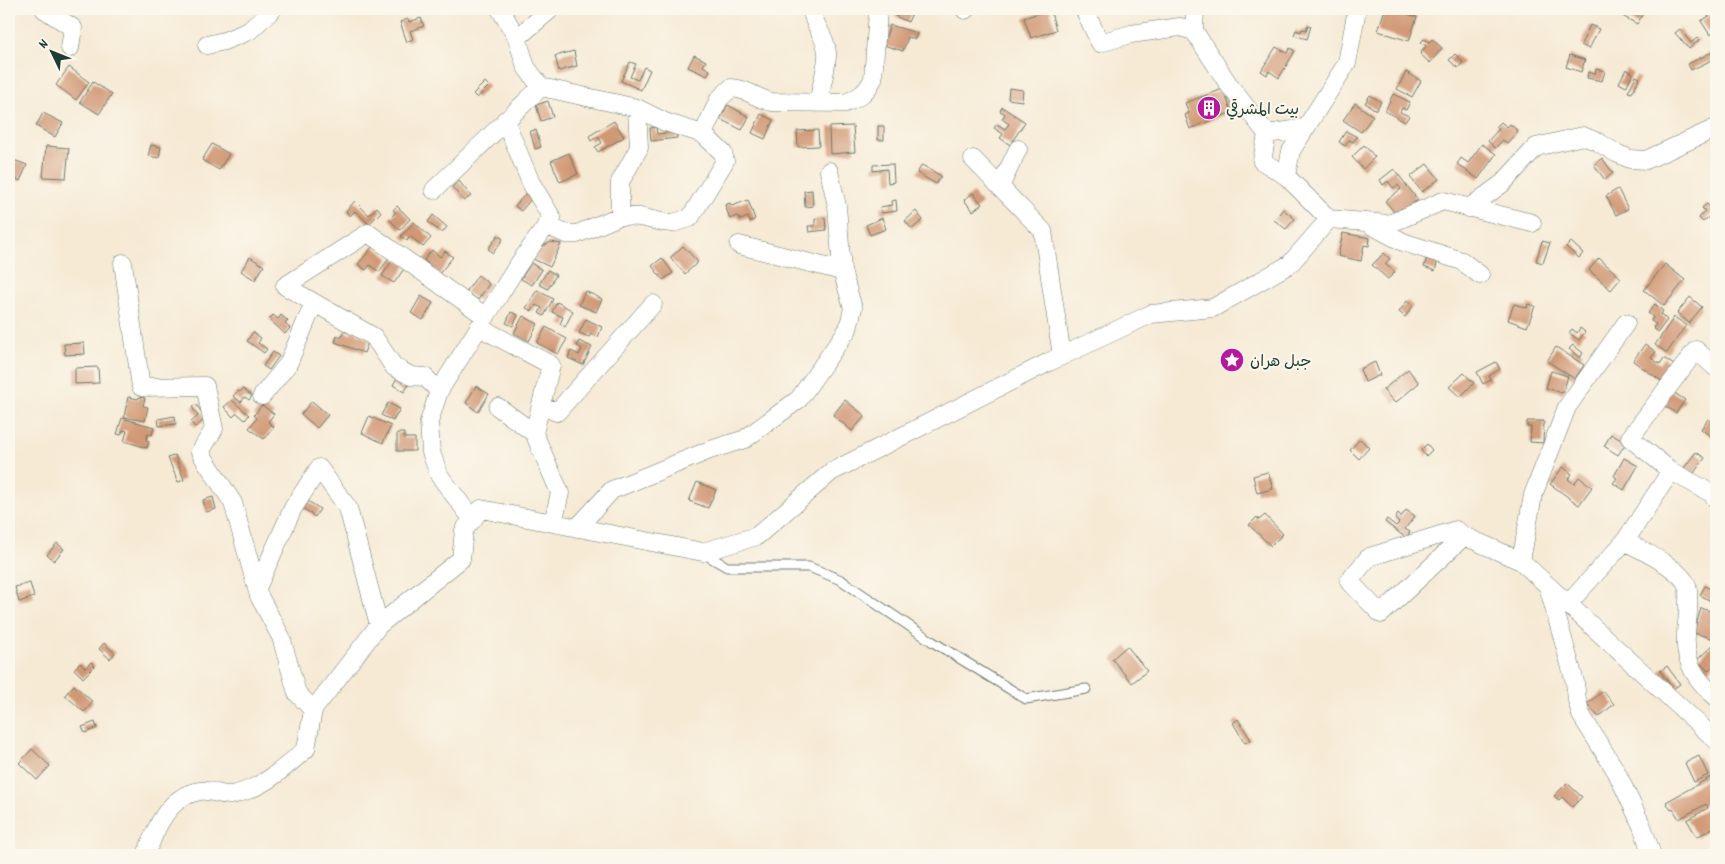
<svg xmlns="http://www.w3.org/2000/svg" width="1725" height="864" viewBox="0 0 1725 864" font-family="Dekko,'Playpen Sans Arabic',sans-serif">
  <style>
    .building { fill: #d19875 }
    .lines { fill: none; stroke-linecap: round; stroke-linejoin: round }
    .service-casing { stroke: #6a7a6c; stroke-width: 11 }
    .minor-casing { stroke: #6a7a6c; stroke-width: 19 }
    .service { stroke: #fff; stroke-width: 9 }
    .minor { stroke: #fff; stroke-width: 18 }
    .labels { text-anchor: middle; stroke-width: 4; stroke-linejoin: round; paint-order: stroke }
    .poi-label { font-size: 16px; fill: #1f3d34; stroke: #fbf7ec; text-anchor: start }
  </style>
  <rect width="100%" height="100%" fill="#fbf7ec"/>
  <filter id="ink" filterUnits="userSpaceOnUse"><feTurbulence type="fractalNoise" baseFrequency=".02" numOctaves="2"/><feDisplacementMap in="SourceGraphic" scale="10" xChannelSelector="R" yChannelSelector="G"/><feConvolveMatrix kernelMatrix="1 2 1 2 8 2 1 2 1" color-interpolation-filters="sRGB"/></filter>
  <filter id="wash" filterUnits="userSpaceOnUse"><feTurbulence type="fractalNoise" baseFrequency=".0096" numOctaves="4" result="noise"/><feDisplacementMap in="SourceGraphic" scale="20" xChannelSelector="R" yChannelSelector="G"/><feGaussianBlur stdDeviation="1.12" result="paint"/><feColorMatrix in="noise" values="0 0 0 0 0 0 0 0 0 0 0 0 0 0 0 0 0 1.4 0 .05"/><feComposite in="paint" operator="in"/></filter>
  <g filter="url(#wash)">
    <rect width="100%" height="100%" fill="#f6ead5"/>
    <g id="blocks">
      <path class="building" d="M898 9H914L908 22 895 16Z
        M1050 9 1056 30 1031 38 1024 18Z
        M1385 9H1393L1417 17 1409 41 1378 31Z
        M1614 9H1646L1637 24 1613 11Z
        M1716 12V31L1710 35 1701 21Z
        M421 18 424 26 410 31 413 39 407 42 400 22 408 19 409 22Z
        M890 25 917 33 915 39 908 37 903 51 883 45Z
        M1308 25 1311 26 1307 39 1294 35 1296 30 1301 32 1302 29 1306 30Z
        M1590 25 1599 29 1589 49 1581 45Z
        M1680 29 1691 43 1697 38 1699 40 1689 49 1675 33Z
        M1424 39 1429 42 1432 39 1442 48 1430 63 1420 54 1426 46 1421 42Z
        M1276 47 1287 53 1290 48 1295 51 1279 78 1269 71 1267 75 1261 71Z
        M1716 50V58L1691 70 1688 64Z
        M574 51 577 66 559 71 555 56Z
        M1455 54 1463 62 1458 68 1449 60Z
        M694 55 706 61 703 66 710 70 707 76 688 67Z
        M1570 55 1585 60 1581 72 1566 67Z
        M630 62 636 64 630 77 638 80 644 67 650 70 641 90 621 81Z
        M69 67 89 82 76 100 56 85Z
        M1596 69 1605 71 1602 81 1587 78 1588 72 1595 74Z
        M1626 69 1633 73 1626 87 1619 83Z
        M1406 72 1421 81 1412 97 1397 89Z
        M1636 76 1640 78 1632 93 1628 92Z
        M93 82 112 94 99 114 80 102Z
        M485 82 489 86 477 98 473 94Z
        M1009 88 1023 90 1022 101 1008 99Z
        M1223 89 1232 112 1190 129 1185 115 1189 113 1185 103Z
        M1393 94 1410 102 1406 110 1402 108 1400 112 1409 116 1405 122 1385 111Z
        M1370 95 1381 102 1376 110 1365 103Z
        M548 101 553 117 541 121 536 105Z
        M1355 103 1373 116 1361 132 1343 120Z
        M728 105 749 117 742 130 720 119Z
        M1002 107 1025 122 1010 145 1000 138 1003 134 994 128 997 124 1005 129 1009 124 1002 119 1005 114 1000 111Z
        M43 113 63 123 55 137 36 126Z
        M761 114 773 120 765 139 752 133Z
        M614 121 624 137 598 152 595 147 602 143 598 136 591 141 589 136Z
        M1501 122 1507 127 1510 124 1518 131 1507 143 1503 140 1495 148 1488 141 1499 129 1496 127Z
        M853 126 855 152 830 154 829 127Z
        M878 126H884V140H878Z
        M656 127 657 134 676 132 677 138 651 141 650 128Z
        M536 130 541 147 535 149 530 131Z
        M818 130 819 146 798 147 797 131Z
        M1346 131 1357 137 1353 142 1349 140 1345 146 1339 142Z
        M212 144 229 154 219 170 202 160Z
        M1482 144 1496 154 1478 179 1457 164 1461 158 1468 163Z
        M151 145 161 147 159 158 148 156Z
        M1364 145 1375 157 1363 169 1352 157Z
        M46 146 69 148 66 178 43 177Z
        M569 153 578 174 560 182 551 161Z
        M1602 158 1613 173 1605 180 1594 165Z
        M11 159 27 165 20 181 9 176V164Z
        M893 164 894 182 888 183 887 169 873 171V165Z
        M1427 164 1439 179 1422 192 1410 177Z
        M922 165 941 176 936 184 917 173Z
        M1394 169 1418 200 1404 210 1402 208 1395 213 1385 201 1401 189 1398 185 1393 188 1388 181 1383 185 1380 180Z
        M459 181 471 196 464 201 452 187Z
        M1618 189 1628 209 1616 215 1606 196Z
        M812 190 813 206 805 207 804 191Z
        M527 192 533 197 521 211 515 206Z
        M973 193 982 204 973 211 964 200Z
        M748 200 755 219 750 222 748 217 740 220 738 216 730 219 725 205 730 203 732 206Z
        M896 200 897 211 881 213 880 207 892 205 891 201Z
        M355 201 369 215 377 207 381 212 369 224 355 211 350 216 346 211Z
        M1707 204 1714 212 1703 222 1699 218 1705 211 1702 208Z
        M397 206 410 219 400 230 389 219 396 212 393 210Z
        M1283 209 1295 219 1286 229 1274 220Z
        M916 211 923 220 912 229 905 221Z
        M433 215 447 227 442 233 428 222Z
        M825 218 826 230 809 232 808 226H815V219Z
        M882 218 886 229 870 235 866 225Z
        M414 222 431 238 423 247 410 236 407 241 401 236Z
        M1343 233 1370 238 1369 246 1364 245 1361 261 1338 256Z
        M498 235 503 239 493 253 488 249Z
        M1542 241 1550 243 1543 263 1536 261Z
        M551 242 561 244 550 267 533 259 543 246Z
        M1571 242 1583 253 1579 258 1566 247Z
        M373 246 389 258 379 272 370 265 366 270 358 264Z
        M683 246 698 262 685 274 670 258Z
        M432 250 440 257 445 251 453 257 439 274 424 260Z
        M1384 253 1390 259 1385 264 1395 272 1388 279 1372 265Z
        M250 257 264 266 255 280 241 271Z
        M1427 257 1438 260 1435 271 1424 267Z
        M394 258 406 266 394 283 382 276Z
        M662 258 673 273 663 280 652 266Z
        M1599 258 1621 278 1611 290 1589 270Z
        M531 263 542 270 532 285 521 279Z
        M1665 264 1685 280 1664 306 1644 290Z
        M548 270 556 275 548 289 539 284Z
        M478 275 489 284 478 300 466 292Z
        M537 290 553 299 544 316 539 313 542 308 536 305 532 311 526 308Z
        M585 291 602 299 596 312 579 305Z
        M421 296 433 303 423 320 411 313Z
        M1690 297 1702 307 1689 323 1677 313Z
        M1407 301 1413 306 1405 317 1399 312Z
        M557 302 573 311 565 327 560 324 563 317 552 312Z
        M1514 304 1527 308 1528 304 1535 306 1527 327 1508 320Z
        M1655 304 1663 311 1661 314 1667 320 1658 332 1653 328 1656 324 1651 321 1653 317 1648 313Z
        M511 312 518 315 513 326 506 323Z
        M273 315 278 319 281 315 288 321 285 324 290 328 285 334 269 319Z
        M523 316 538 324 529 341 514 333Z
        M1674 317 1686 325 1667 353 1655 345Z
        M586 319 602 327 598 337 591 334 589 337 579 333Z
        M546 327 567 339 558 354 537 343Z
        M1580 328 1585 332 1579 340 1569 333 1572 329 1577 333Z
        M353 330 369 340 364 353 335 342 337 336 341 338 344 331 351 334Z
        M253 332 261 338 258 343 267 349 264 353 247 341Z
        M579 341 592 347 583 365 568 358 571 351 579 355 582 349 577 346Z
        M84 343 85 354 65 355 64 344Z
        M1645 344 1656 352 1651 358 1660 364 1664 358 1674 365 1663 382 1633 361Z
        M1573 345 1583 353 1580 358 1569 349Z
        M1556 347 1584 365 1575 379 1547 361Z
        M273 352 279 356 269 370 263 366Z
        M1375 362 1380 375 1365 382 1360 369Z
        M1496 362 1500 369 1489 376 1491 380 1483 384 1477 372Z
        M98 367 99 383 75 384V368Z
        M1408 369 1419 383 1395 403 1383 390Z
        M1551 371 1568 376 1563 393 1546 388Z
        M1464 373 1474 383 1460 397 1449 387Z
        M398 376 410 383 404 392 393 385Z
        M476 386 489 394 478 412 466 403Z
        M243 389 252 396 249 400 245 397 241 402 233 396 238 391 240 392Z
        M1670 390 1685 400 1676 413 1662 404Z
        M128 397 138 399 139 397 145 398 143 406 148 407 145 421 124 417Z
        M232 400 249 415 245 420 237 413 233 417 224 407Z
        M845 400 865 416 852 431 833 415Z
        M312 401 328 415 317 428 301 414Z
        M388 403 400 409 393 421 381 415Z
        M196 404 206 419 195 427 191 422 198 416 192 407Z
        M262 405 274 414 268 422 274 427 264 439 249 428 257 418 254 415Z
        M175 416 176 424 159 426 158 419Z
        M369 416 391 426 383 443 362 433Z
        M122 418 154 427 152 435 148 434 146 440 149 441 147 448 124 441 127 431 123 430 121 435 117 434Z
        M1708 419 1716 425V440L1701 429Z
        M1527 421H1544L1543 443 1530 442 1531 427H1527Z
        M397 433H404V438H415V451H397Z
        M1611 434 1626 443 1618 455 1604 446Z
        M1360 439 1369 448 1359 459 1350 450Z
        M1427 444 1432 450 1426 456 1421 450Z
        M1696 452 1705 458 1693 474 1684 468Z
        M175 455 184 480 178 482 168 458Z
        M1624 458 1638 466 1624 490 1613 483 1617 478 1614 476Z
        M1563 467 1572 474 1568 479 1574 484 1579 477 1592 487 1579 505 1550 484Z
        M1268 472 1273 489 1257 493 1253 476Z
        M697 482 716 490 708 508 689 501Z
        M213 497 216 509 206 512 203 500Z
        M308 501 320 509 315 517 303 508Z
        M1406 510 1415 516 1405 529 1410 532 1406 538 1385 522 1387 519 1396 526 1399 523 1395 519 1398 514 1401 517Z
        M1265 515 1283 534 1271 546 1249 525 1257 517 1259 520Z
        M57 543 64 549 54 561 47 555Z
        M30 583 34 597 19 602 15 587Z
        M1705 586 1716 592V604L1700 595Z
        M1701 608 1716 613V630L1714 639 1694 633Z
        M1716 642V654L1712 667 1708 671 1697 660Z
        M104 643 115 653 110 659 99 649Z
        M1127 646 1147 671 1132 683 1112 659Z
        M91 662 95 666 83 678 74 669 80 663 85 668Z
        M1667 666 1680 684 1673 689 1660 671Z
        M74 685 93 702 84 712 65 695Z
        M1603 691 1614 704 1599 717 1587 704Z
        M1238 719 1251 740 1245 743 1233 723Z
        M95 722 97 728 85 733 82 727Z
        M32 749 50 766 37 780 19 763Z
        M1699 756 1708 775 1694 782 1685 763Z
        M1716 774V826L1697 837 1687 820 1708 808 1706 804 1679 819 1673 809 1671 810 1666 802Z
        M1567 783 1582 797 1572 807 1562 797 1559 800 1554 796Z"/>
    </g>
  </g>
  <g filter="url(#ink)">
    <use href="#blocks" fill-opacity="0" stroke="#6a7a6c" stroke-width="1"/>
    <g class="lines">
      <g class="service-casing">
        <path id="service" d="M703 553 727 567H809L841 580 933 642 1026 699 1086 689"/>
      </g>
      <g class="minor-casing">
        <path id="minor" d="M44 9 73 28 70 48
          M500 9 517 38
          M812 9C812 24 827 38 827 53 828 63 820 92 818 103
          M1084 9 1100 43 1131 34 1180 27 1194 31 1229 85 1267 134 1262 161 1286 176
          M965 10 966 9
          M1194 31 1195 9
          M207 45 224 41 249 31 273 9
          M703 134 719 99 731 88C746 88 757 99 772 102L845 103C859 98 867 92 873 79L878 11
          M1267 134 1306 128
          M973 159 1043 231 1062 356
          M1000 187 1018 149
          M434 190 541 87
          M1469 208 1503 183 1536 147 1583 136 1598 142 1616 153 1630 159 1646 160 1716 128
          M620 216V182L639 148 637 108
          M1329 219 1389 224 1443 201 1532 223
          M546 225 566 234H577L620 216 640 217 662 222 673 223 690 218 725 161 723 153 703 134 665 122 637 108 541 87 526 67 517 38 551 9
          M1371 225 1403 242 1462 261 1480 275
          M739 245 842 271
          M123 263 141 387 205 386 214 429 200 452 233 503 259 596 281 637 297 693 313 710
          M479 327 551 365 534 433 560 493 553 523
          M1716 368 1696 350 1630 438 1671 471 1711 493 1716 499
          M439 391 425 377 411 376 394 367 374 337 285 286 368 233 486 317
          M262 396 288 364 314 303
          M541 406 557 412 653 304
          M498 407 534 433
          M473 520 439 475 431 452 429 422 439 391 518 265 552 218 531 183 505 120
          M577 528 612 490 710 450 745 439 799 399 848 329 853 308 842 271 837 206 829 171
          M1464 536 1381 614 1349 581 1369 557 1456 530 1464 536 1521 561 1716 740
          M1625 541C1642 551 1679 567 1687 585 1689 590 1688 598 1688 604 1689 615 1686 624 1686 635 1684 662 1696 680 1716 697
          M1521 561 1533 495 1567 407 1626 323
          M1548 586 1575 682 1577 700 1581 715 1616 771 1642 826 1652 855
          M257 588 293 508 319 468 348 508 379 625
          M1568 604 1625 541 1671 471
          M146 855C155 829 168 796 200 791 210 789 221 796 231 795 262 789 283 769 306 749L313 710 379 625 461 559 464 530 481 509 703 552 757 536 831 472 1049 362 1151 314 1213 308 1290 264 1329 219 1286 176 1291 151 1347 63 1357 9"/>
      </g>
      <use href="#service" class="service"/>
      <use href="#minor" class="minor"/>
    </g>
  </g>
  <defs>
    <g id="building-disc" transform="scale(1.25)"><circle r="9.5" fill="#b5179e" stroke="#fbf7ec"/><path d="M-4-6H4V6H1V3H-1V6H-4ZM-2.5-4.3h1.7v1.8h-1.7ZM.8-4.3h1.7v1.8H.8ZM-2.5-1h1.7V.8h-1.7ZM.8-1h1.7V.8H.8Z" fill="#fff"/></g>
    <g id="sight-disc" transform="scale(1.25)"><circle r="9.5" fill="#b5179e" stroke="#fbf7ec"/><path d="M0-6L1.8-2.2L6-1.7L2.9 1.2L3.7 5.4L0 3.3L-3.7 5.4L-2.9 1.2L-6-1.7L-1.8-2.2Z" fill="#fff"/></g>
  </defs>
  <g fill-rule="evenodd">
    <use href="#building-disc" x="1209" y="108"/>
    <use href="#sight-disc" x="1232" y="360"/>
  </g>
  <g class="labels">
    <g class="poi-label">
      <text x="1226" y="114">بيت المشرقي</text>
      <text x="1250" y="366">جبل هران</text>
    </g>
  </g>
  <rect width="1725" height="864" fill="none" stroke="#fbf7ec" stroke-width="30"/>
  <g transform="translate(52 52) rotate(313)" stroke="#fbf7ec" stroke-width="4" paint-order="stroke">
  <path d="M0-4L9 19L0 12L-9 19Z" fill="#1f3d34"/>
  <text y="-8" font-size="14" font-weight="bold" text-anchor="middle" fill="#1f3d34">N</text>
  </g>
</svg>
